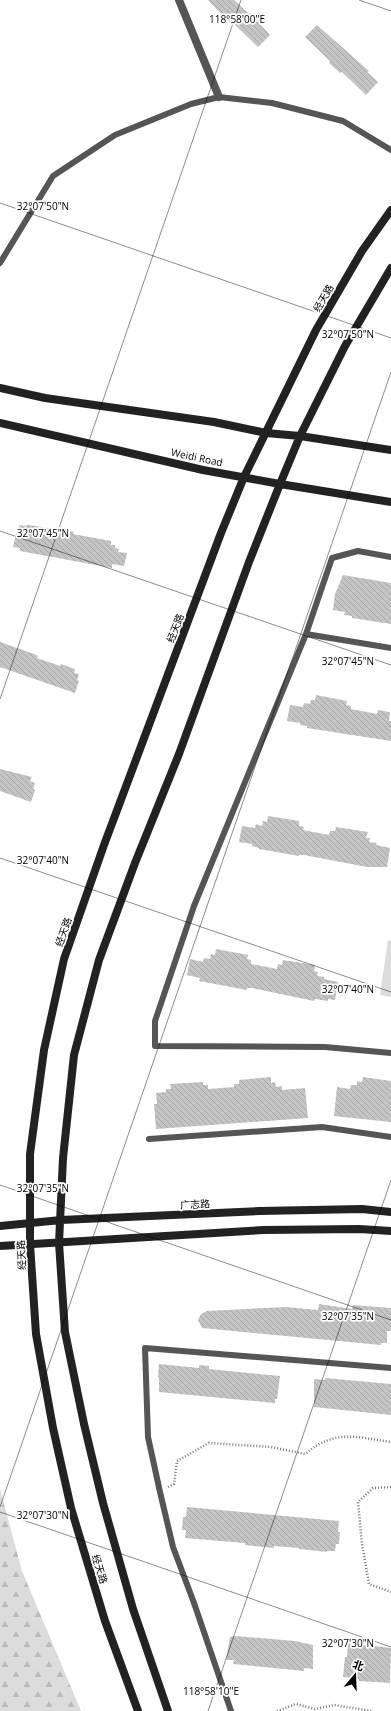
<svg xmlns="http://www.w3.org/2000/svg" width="391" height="1711" viewBox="0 0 391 1711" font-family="'Open Sans','Noto Sans SC',sans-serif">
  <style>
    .forest { fill: url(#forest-firs) }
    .park { fill: #dcdcdc }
    .building { fill: url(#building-back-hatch) }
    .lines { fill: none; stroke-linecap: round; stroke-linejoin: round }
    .path { stroke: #777; stroke-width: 2.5; stroke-dasharray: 1 2; stroke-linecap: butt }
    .lane { stroke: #555; stroke-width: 6 }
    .street { stroke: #555; stroke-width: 8 }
    .secondary { stroke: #222; stroke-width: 8 }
    .ticks { fill: none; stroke: #000; stroke-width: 1; stroke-opacity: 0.45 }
    .labels { text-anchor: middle; stroke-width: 3.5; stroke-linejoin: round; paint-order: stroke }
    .street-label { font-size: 10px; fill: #000; stroke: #fff }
    .ticks-label { font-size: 10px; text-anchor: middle; fill: #000; stroke: #fff; stroke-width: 3.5; stroke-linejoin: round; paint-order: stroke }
  </style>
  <defs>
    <pattern id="forest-firs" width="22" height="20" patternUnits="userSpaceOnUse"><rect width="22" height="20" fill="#dcdcdc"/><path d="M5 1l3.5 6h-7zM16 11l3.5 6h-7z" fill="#bbb"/></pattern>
    <pattern id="building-back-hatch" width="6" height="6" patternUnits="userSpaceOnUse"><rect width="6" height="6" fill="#c4c4c4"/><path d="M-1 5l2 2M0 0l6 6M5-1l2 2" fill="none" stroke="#a7a7a7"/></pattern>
  </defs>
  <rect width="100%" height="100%" fill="#fff"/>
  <path class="forest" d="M0 1489 22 1571 81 1711H0Z"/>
  <path class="park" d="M388 940 391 941V997L380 995Z"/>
  <path class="building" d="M208 0H234L249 14 250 13 270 35 258 47 232 22 230 23Z
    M317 25 369 71 367 72 378 82 366 95 342 72 340 73 329 63 330 61 305 37Z
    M19 525 24 526 29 525 74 532 73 534 111 541V545H115V548L119 549 118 552 127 553 124 566 112 564V568L20 551V548L13 547 16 534H18Z
    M343 575 391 583V624L352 618V616L344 615 345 612 333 610 335 594Z
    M0 642 34 654 38 656 37 658 60 666 61 664 75 669 74 673 79 674 77 680 79 681 75 693 0 667Z
    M316 695 347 701 346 705 351 706V709L377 714 378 710 389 712 390 713 389 721H391V741L307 728V726L300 725V723L287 721 290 705 303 707 304 703 310 704 311 700H315Z
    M0 769 32 777 30 781 35 783 33 789 35 790 31 802 0 791Z
    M268 816 299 821V826L304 827 303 830 329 835 330 831H335L336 827 368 832 366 838H370L369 842 377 843 376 845 390 848 387 867H367L304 855H299V856L259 849V848L252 846V844L239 842 242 826 255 828 256 824 262 826 263 821 267 822Z
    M216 949 248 955 247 959 251 960V964L277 969 278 964 282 965 283 960 315 965 314 971 318 972 317 976 324 977V979L338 982 335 1000 328 999V1001L315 999 314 1001 252 988H247V990L199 981 200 978 187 975 190 959 203 962 204 958 210 959 211 954 215 955Z
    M271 1077V1083L275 1082 276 1087 282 1086V1090L305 1088 308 1118 156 1129 154 1104H157L156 1093 166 1092V1089H171L170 1084 203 1082V1085H208V1089L234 1087V1084H239V1080Z
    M363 1077 391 1081V1122L334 1116 337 1087 350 1089 351 1085H357V1081L362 1082Z
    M319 1304 352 1309 353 1305 391 1308V1331H387V1343H381V1345L202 1328 198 1320 201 1314 207 1311 286 1307 318 1310Z
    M159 1364 199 1368V1365L209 1366V1369L280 1376 277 1399H275V1403L159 1392V1377H158Z
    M325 1378 391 1384V1415L314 1407V1379L325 1380Z
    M187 1507 339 1521 338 1532H340L339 1544H336L335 1551H327V1552L299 1549V1548L274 1546V1548L245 1545V1543L185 1538 186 1530H182L183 1517H186Z
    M235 1636 295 1641 313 1645V1669L304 1668V1671L233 1664 234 1660H226L230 1637Z
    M348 1643 391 1648 390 1683 359 1681V1679L343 1677 345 1657H347Z"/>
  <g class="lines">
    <path class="path" d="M168 1487 174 1484 177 1461 209 1443 271 1447 305 1454C335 1429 356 1437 391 1442
      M391 1487 373 1488 358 1502 362 1544 369 1584 391 1592
      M277 1711 296 1704 315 1709 334 1705 372 1711"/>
    <path class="lane" d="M0 263 53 176 115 135 191 104 219 97 272 103 343 121 391 150
      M391 557 358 551 332 558 306 634 194 906 155 1021V1046L325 1047 391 1053
      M306 634 391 648
      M149 1139 322 1127 391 1137
      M231 1711 194 1603 173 1547 160 1492 148 1437 145 1348 391 1368"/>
    <path class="street" d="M179 0 219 97"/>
    <path class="secondary" d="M0 388 45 398 214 422 266 433 300 436 391 450
      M0 423 203 470 280 484 391 502
      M0 1226 61 1220 259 1211 362 1209 391 1212
      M0 1246 264 1230 359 1229 391 1231
      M138 1711 105 1621 71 1508 53 1428 36 1334 30 1244V1154L44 1050 64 959 104 845 221 533 244 477 316 330 362 251 391 210
      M168 1711 133 1609 103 1503 84 1424 65 1332 59 1243 63 1158 74 1055 99 960 135 863 179 754 249 562 280 484 300 436 345 346 391 268"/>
  </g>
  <path class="ticks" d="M359 0 391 11M0 203 391 338M0 531 391 665M0 699 241 0M0 858 391 992M0 1185 391 1320M0 1507 391 372M0 1512 391 1647M208 1711 391 1180"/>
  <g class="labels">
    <g class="street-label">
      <text transform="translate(323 298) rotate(-60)" y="4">经天路</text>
      <text transform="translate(197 457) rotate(12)" y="4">Weidi Road</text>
      <text transform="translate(175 628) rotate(-69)" y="4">经天路</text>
      <text transform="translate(63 932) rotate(-71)" y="4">经天路</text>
      <text transform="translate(195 1204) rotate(-3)" y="4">广志路</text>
      <text transform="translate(21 1255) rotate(-93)" y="4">经天路</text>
      <text transform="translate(100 1569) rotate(73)" y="4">经天路</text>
    </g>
  </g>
  <g class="ticks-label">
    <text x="237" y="23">118°58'00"E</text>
    <text x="43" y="210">32°07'50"N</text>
    <text x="348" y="338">32°07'50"N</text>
    <text x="43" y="537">32°07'45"N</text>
    <text x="348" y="665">32°07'45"N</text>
    <text x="43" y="864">32°07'40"N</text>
    <text x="348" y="993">32°07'40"N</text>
    <text x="43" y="1192">32°07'35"N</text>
    <text x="348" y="1320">32°07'35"N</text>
    <text x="43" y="1519">32°07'30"N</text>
    <text x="348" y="1647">32°07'30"N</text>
    <text x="211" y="1695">118°58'10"E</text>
  </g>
  <g transform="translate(355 1675) rotate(19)" stroke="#ffffff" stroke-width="3" paint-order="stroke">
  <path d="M0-3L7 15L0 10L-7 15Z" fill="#000000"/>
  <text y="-6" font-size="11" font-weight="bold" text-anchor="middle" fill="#000000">北</text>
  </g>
</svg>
